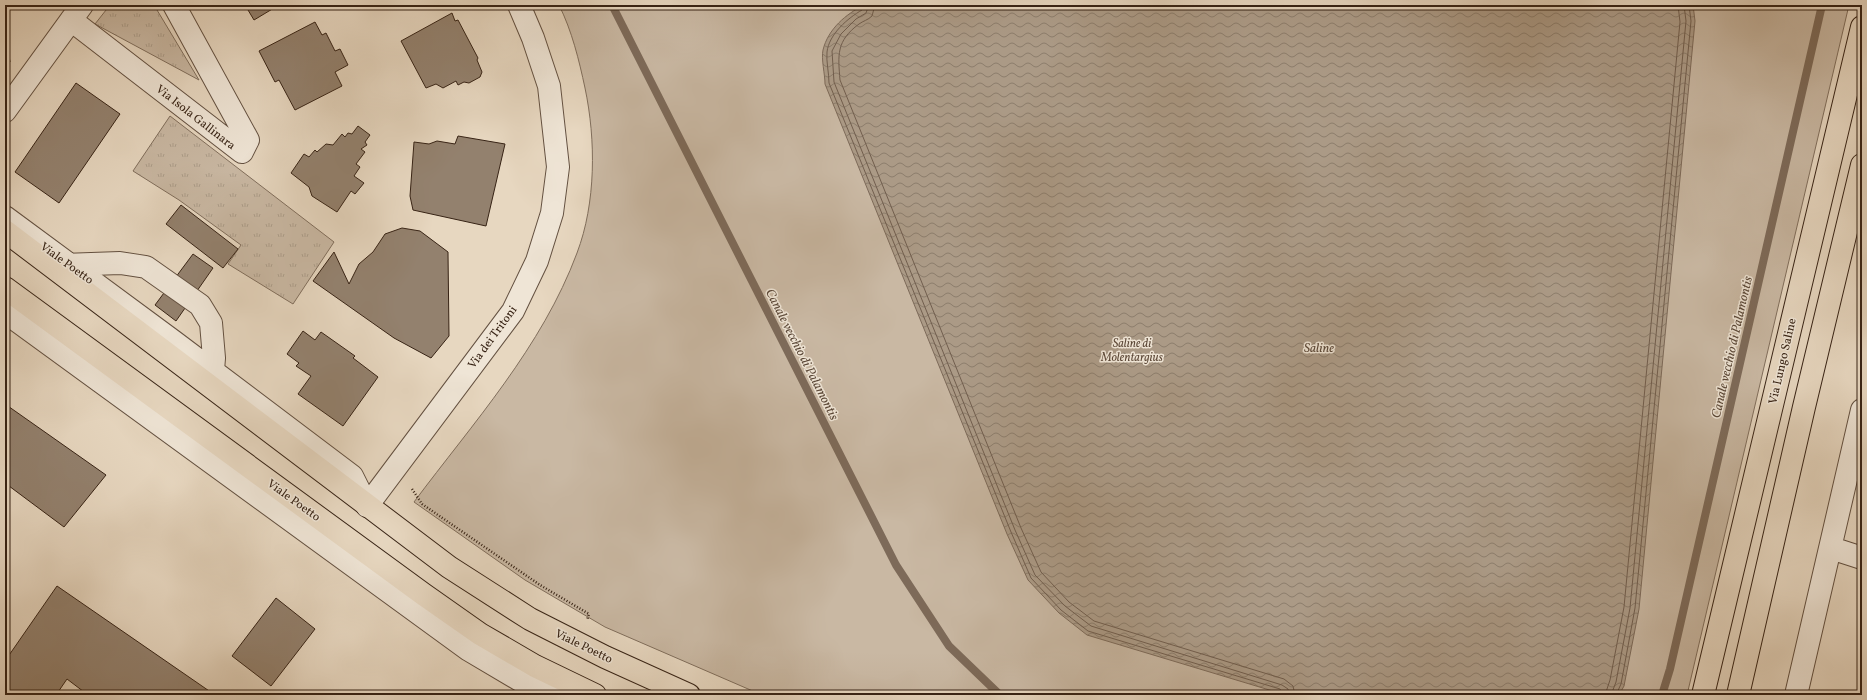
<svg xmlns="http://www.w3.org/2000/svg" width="1867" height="700" viewBox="0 0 1867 700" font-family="Vollkorn,serif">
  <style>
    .grass { fill: url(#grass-tufts); stroke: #806e5c }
    .green { fill: #c9b8a3; stroke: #806e5c }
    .water { fill: url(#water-waves); stroke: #7d6a59 }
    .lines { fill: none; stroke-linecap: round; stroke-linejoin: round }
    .shore { stroke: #715e4e; stroke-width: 1 }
    .stream { stroke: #7d6a59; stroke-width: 8 }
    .building { fill: #93816e; stroke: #372315 }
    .minor-casing { stroke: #635040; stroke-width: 24 }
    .major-casing { stroke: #372315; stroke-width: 24 }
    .path { stroke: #372315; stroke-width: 2.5; stroke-dasharray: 1 2; stroke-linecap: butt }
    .minor { stroke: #efe5d6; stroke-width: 22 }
    .major { stroke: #e7d7c0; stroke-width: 22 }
    .labels { text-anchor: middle; stroke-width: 3; stroke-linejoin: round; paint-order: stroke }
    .street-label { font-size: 12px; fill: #372315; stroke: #efe5d6 }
    .park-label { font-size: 12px; font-style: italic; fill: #5c4838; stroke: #efe5d6 }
    .water-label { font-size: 13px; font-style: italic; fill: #5a4737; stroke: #efe5d6 }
  </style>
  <defs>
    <pattern id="grass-tufts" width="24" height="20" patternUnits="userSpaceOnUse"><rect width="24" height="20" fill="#c9b8a3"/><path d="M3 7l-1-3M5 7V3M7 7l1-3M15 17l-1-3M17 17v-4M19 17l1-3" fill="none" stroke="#ad9e8b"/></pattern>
    <pattern id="water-waves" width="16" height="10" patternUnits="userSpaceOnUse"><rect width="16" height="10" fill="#ab9a86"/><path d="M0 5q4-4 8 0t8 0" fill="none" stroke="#8c7d6c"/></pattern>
  </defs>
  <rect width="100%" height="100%" fill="#e7d7c0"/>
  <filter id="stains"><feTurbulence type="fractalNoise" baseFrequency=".005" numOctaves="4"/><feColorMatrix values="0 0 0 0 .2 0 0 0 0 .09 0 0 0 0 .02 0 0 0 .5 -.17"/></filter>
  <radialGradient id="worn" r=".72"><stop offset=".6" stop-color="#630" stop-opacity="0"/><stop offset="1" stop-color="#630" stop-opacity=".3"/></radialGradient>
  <path class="grass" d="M110 5H154L199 80 95 24Z
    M170 116 334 242 293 304 228 264 241 245 179 200 133 171Z"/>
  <path class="green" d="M559 5H1849L1687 695H762L605 627 525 580 414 502C473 423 542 347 577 253 596 203 596 140 585 88 579 60 572 31 559 5Z"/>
  <path class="water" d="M864 5H1693L1695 21 1639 609 1624 686 1619 695H1286L1087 635 1059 613 1028 580 1007 534 825 84C825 74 821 59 823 50 828 29 846 14 864 5Z"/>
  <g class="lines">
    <path class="shore" d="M864 5 862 10C848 18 829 34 827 52 826 61 829 73 829 83L1011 532 1031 578 1061 610 1088 631 1280 689 1284 695
      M869 5 866 13 856 19 841 34 832 51 834 82 1015 530 1035 575 1065 606 1091 626 1282 685 1288 689 1289 695
      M875 5 872 16C868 20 863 21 859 24 836 41 838 55 840 80L1021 528 1041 572 1069 602 1094 621 1284 679 1293 686 1295 695
      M1605 695 1610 680 1624 607 1680 22 1678 5
      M1611 695 1616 682 1630 608 1686 21 1684 5
      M1616 695 1621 684 1635 608 1691 21 1689 5"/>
    <path class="stream" d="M612 5 896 565 949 646 1000 695
      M1662 695 1670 669 1822 5"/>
  </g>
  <path class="building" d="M245 5H279L254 20Z
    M452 13 455 21 458 20 478 58 477 60 482 72 480 77 469 83 464 82 458 85 456 81 443 88 436 84 426 88 401 41Z
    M315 22 322 35 326 33 335 51 340 49 348 65 335 72 342 86 295 110 279 80 275 82 259 51Z
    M5 48 8 50 10 62 5 67Z
    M76 83 120 114 59 203 15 172Z
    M358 126 370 135 365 142 367 145 361 149 365 152 356 164 360 167 354 176 364 183 355 194 351 191 337 212 312 196 309 187 291 173 304 154 309 157 315 150 317 152 326 144 333 145 342 134 345 137 348 133 352 134Z
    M458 136 505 144 486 226 413 210 410 196 414 142 429 144 437 141 455 144Z
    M181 205 238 249 223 268 166 224Z
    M402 228 420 231 448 252 449 336 431 358 394 338 313 281 334 252 349 284 359 264 373 252 385 234Z
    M193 254 213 268 176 321 155 305Z
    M303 331 315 340 321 332 355 356 353 358 378 377 343 426 298 394 311 376 296 366 299 363 287 354Z
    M5 404 106 475 64 527 5 483Z
    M57 586 215 695H88L67 679 56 695H5V661Z
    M276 598 315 629 271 686 232 656Z
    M1862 615V624L1858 622Z"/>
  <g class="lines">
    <g class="minor-casing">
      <path id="minor" d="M71 20 242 152 248 140 174 5
        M5 111 82 5
        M5 217 173 341 352 476 367 506 513 311 537 261 552 213 558 167 549 86 533 38 519 5
        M63 265 120 263 146 267 200 305 211 323 214 358 212 382
        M5 312 469 650 530 686 552 695
        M1831 548 1862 558
        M1796 695 1862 410"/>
    </g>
    <g class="major-casing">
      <path id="major" d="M5 231 449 567 530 619 605 657 689 695
        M5 288 423 594 480 634 535 666 595 695
        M1703 695 1862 27
        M1738 695 1804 407 1862 165"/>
    </g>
    <path class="path" d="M412 489 422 504 540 585 589 614 587 620"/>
    <use href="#minor" class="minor"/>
    <use href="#major" class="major"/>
  </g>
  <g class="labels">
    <g class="street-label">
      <text transform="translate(196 117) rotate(38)" y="4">Via Isola Gallinara</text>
      <text transform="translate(67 263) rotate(36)" y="4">Viale Poetto</text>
      <text transform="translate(492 337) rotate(-54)" y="4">Via dei Tritoni</text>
      <text transform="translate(1782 361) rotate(-77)" y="4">Via Lungo Saline</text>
      <text transform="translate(294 500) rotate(36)" y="4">Viale Poetto</text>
      <text transform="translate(584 646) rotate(26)" y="4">Viale Poetto</text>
    </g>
    <g class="park-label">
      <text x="1132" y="347">Saline di<tspan x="1132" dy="14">Molentargius</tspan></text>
    </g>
    <g class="water-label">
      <text x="1319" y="352">Saline</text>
      <text transform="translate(1731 347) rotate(-77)" y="5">Canale vecchio di Palamontis</text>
      <text transform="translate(803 354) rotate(63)" y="5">Canale vecchio di Palamontis</text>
    </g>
  </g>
  <rect width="1867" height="700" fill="none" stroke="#e7d7c0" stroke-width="20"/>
  <rect x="6" y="6" width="1855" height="688" fill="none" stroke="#372315" stroke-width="2"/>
  <rect x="10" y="10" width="1847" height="680" fill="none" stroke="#372315"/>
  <rect width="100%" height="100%" filter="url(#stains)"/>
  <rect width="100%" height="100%" fill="url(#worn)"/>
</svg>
